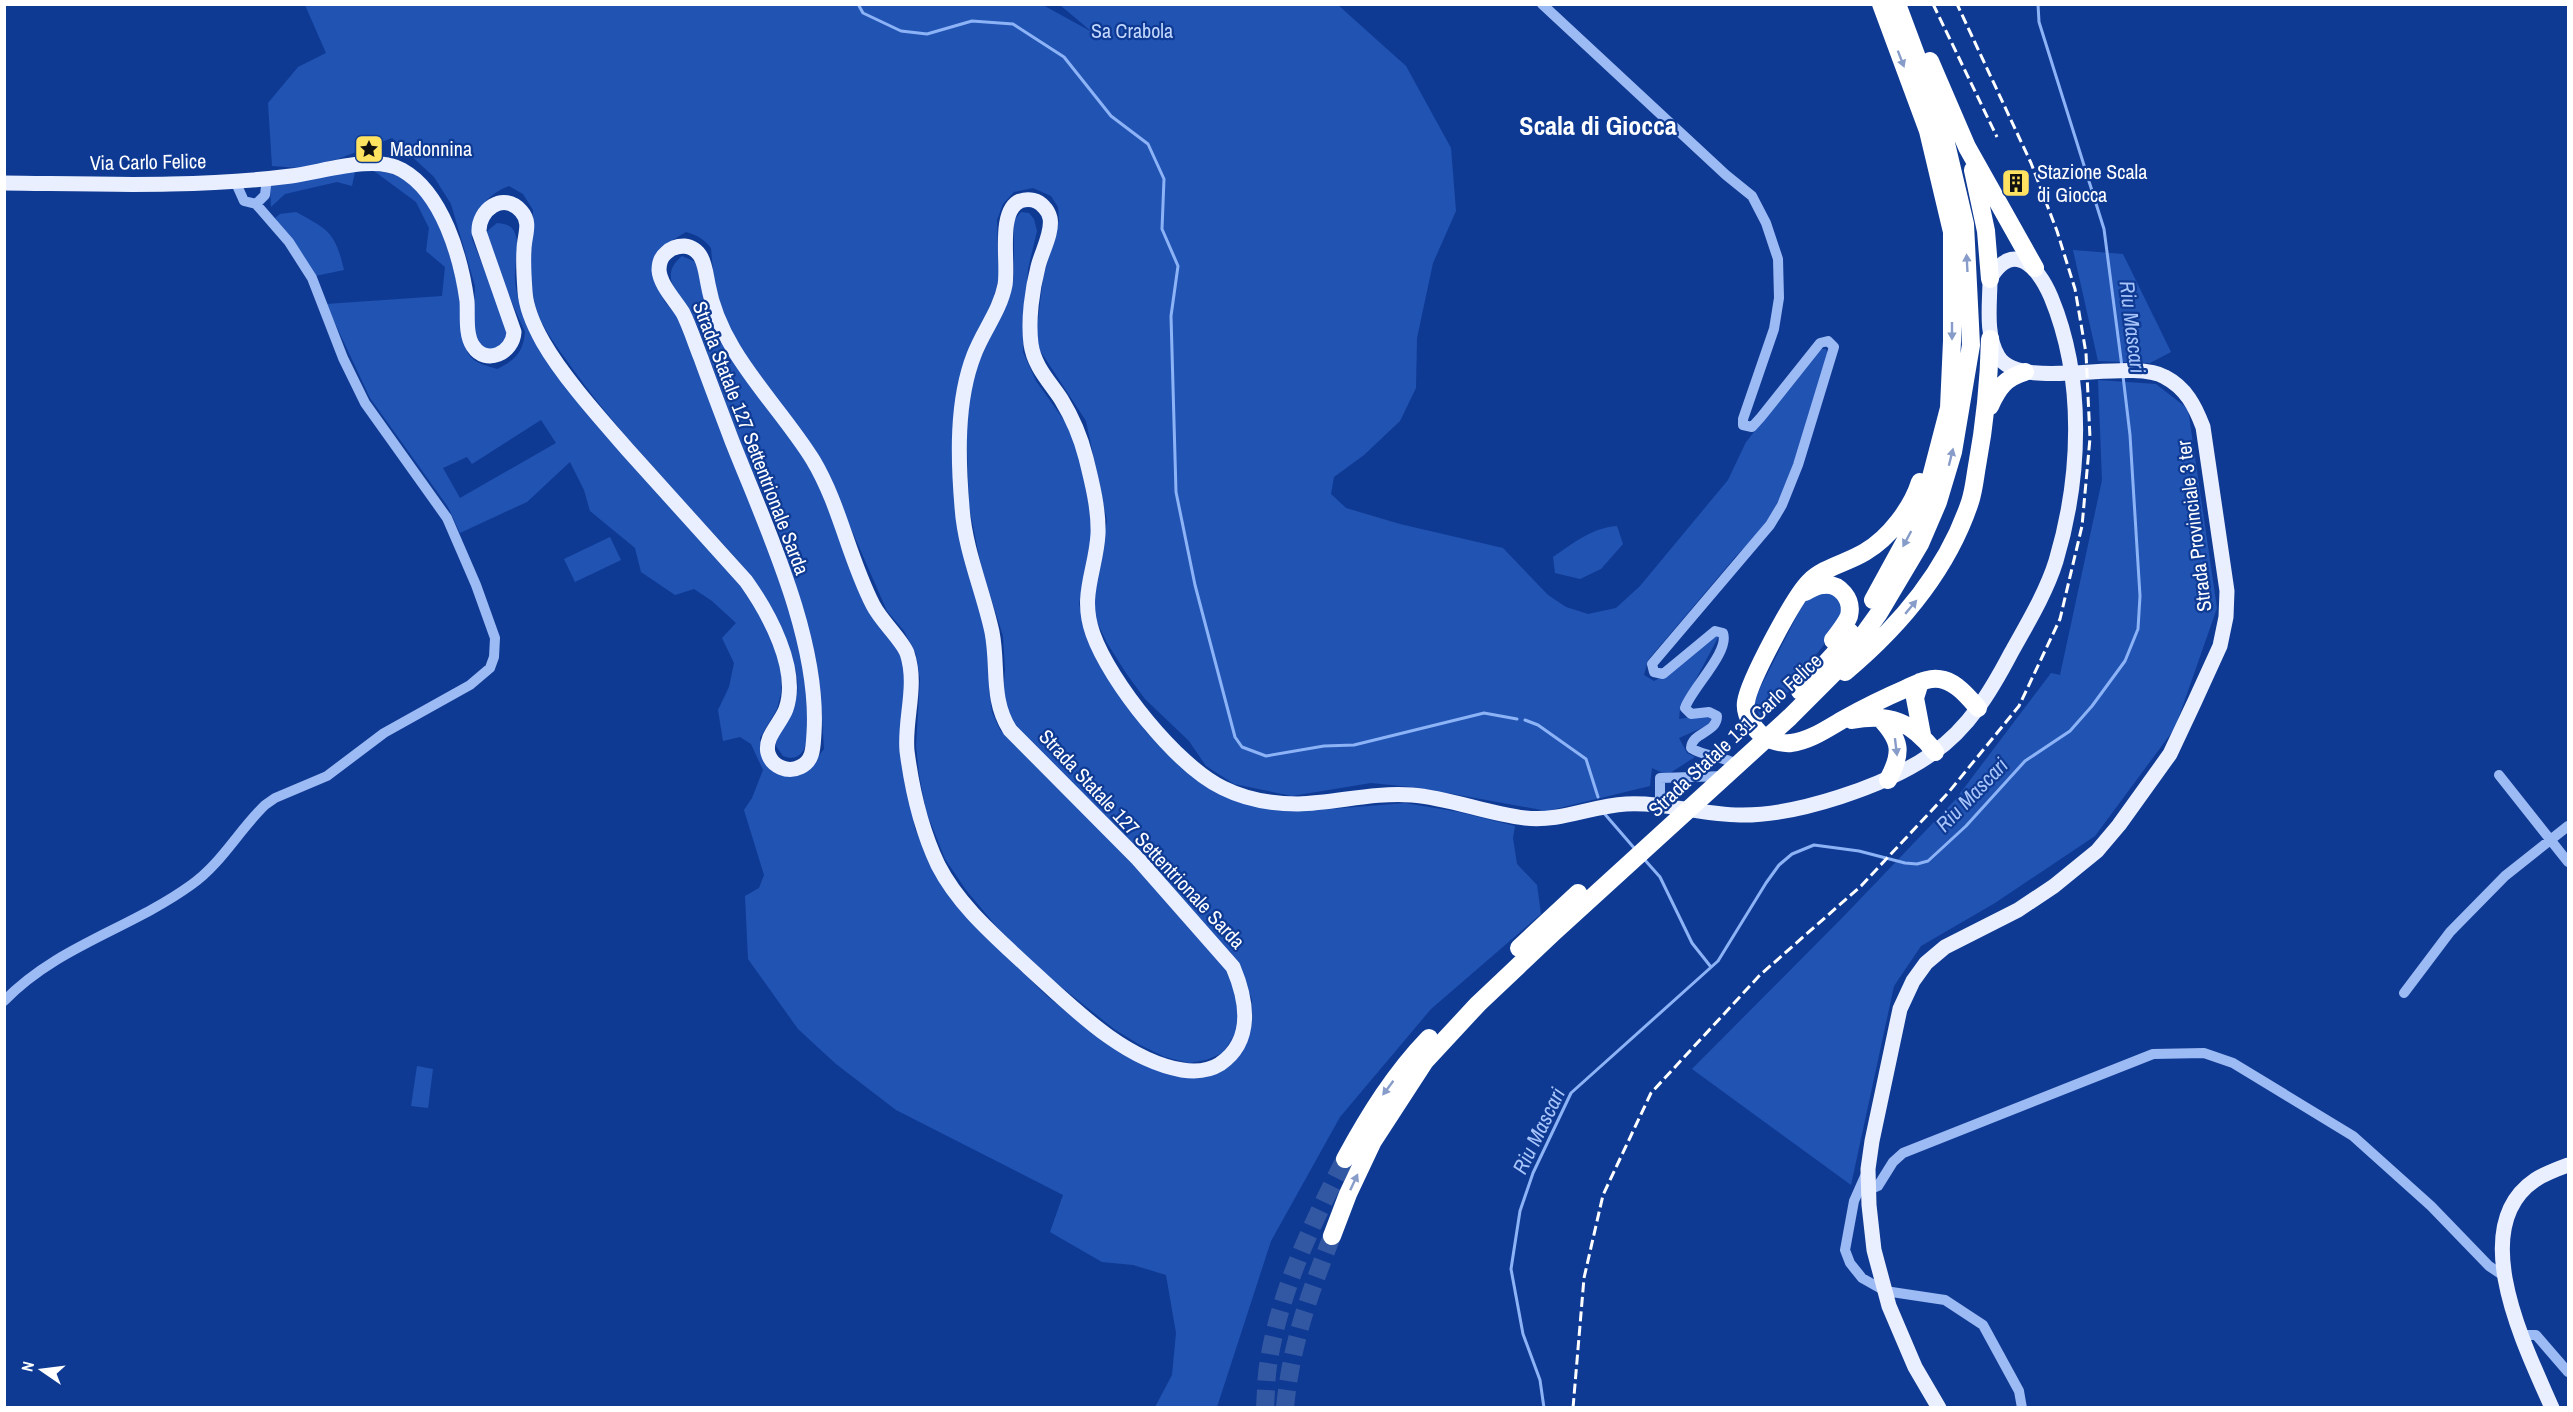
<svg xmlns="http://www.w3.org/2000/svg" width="2573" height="1412" viewBox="0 0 2573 1412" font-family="'Archivo Narrow',sans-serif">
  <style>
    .green { fill: #2153b3; fill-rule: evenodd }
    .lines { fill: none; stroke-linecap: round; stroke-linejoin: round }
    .stream { stroke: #8db3f7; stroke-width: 3 }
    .highway-tunnel { stroke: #3358a3; stroke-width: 18; stroke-dasharray: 18 9; stroke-linecap: butt }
    .minor { stroke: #9cbaf4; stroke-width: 10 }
    .major { stroke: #e9efff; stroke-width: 15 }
    .highway { stroke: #fff; stroke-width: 18 }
    .rail { stroke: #fff; stroke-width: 3; stroke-dasharray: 10 4.5; stroke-linecap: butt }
    .oneway { fill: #879cc9 }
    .labels { text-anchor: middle; stroke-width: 4.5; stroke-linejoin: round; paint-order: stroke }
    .park-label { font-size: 20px; fill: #c4d8fe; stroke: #0f3a93 }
    .poi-label { font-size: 20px; fill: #fff; stroke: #0f3a93; text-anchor: start }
    .street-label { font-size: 20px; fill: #fff; stroke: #0f3a93 }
    .water-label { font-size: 21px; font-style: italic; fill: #a8c5fb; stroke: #0f3a93 }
    .district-label { font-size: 26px; font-weight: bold; fill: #fff; stroke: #0f3a93 }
  </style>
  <rect width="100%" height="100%" fill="#0f3a93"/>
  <path class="green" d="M1041 4 1092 32 1060 5H1338L1406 66 1451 148 1456 211 1433 263 1417 338 1416 388 1400 421 1364 455 1334 477 1331 494 1346 508 1400 524 1503 548 1548 595 1566 607 1588 614 1616 608 1640 586 1728 480 1746 442 1816 354 1822 349H1826L1828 354 1808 422 1783 493 1761 531 1736 556 1648 660 1644 675 1654 681 1663 676 1715 633 1720 634 1680 709 1679 719 1710 714 1712 719 1706 726 1679 738 1687 753 1695 757 1667 775 1652 768 1650 786 1547 811 1420 788 1371 783 1292 796 1234 784 1206 766 1189 741 1145 699 1126 673 1107 643 1096 620 1092 597 1107 521 1086 421 1039 349 1036 336 1043 278 1059 220 1058 207 1051 196 1033 188 1014 192 1003 204 997 220 999 278 954 441 986 634 991 666 989 691 992 712 1000 730 1061 789 1118 847 1227 971 1240 1009 1237 1031 1223 1053 1206 1060 1189 1063 1165 1057 1140 1045 1114 1029 1035 966 995 925 966 890 945 859 926 811 919 774 916 746 920 679 916 654 904 631 887 611 839 501 742 351 716 305 711 248C704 239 697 235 686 232L663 246 654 277 665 302 680 319C713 404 749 488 777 575 794 625 816 686 807 739 805 752 798 762 783 756L776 746C776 727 802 710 797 678 796 669 792 660 789 652 769 586 731 553 686 504 647 460 606 416 572 368 559 349 541 328 535 305 527 274 533 241 533 210L523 194 509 186C485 195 474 213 472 239L509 330 504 344 490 350 481 347 473 334 475 286 451 204 434 177 392 138 338 159 299 168 272 166 268 103 298 67 326 53 305 5Z
    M374 171C389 172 403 176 416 187 437 205 455 269 459 296 462 313 459 335 467 351 472 363 485 365 497 369 515 360 523 353 525 332L488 249 485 233 497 223C504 224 510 224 514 231 521 245 514 264 515 279 516 299 524 315 531 334L747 589 775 648 781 671V693L777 709 760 738 761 749 771 765 810 768 824 749 820 687 815 664 779 532 742 447 697 325C686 300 654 279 682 256L698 263 707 306 812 467 875 620C885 635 899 648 905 664L910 798 915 829 929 859 1003 953 1047 996 1102 1040 1149 1066 1219 1072 1234 1062 1242 1053 1250 1029 1252 1000 1243 975 1011 721 1003 696 1005 670 1003 636 981 566 969 506 966 419 975 370 1007 302 1014 278V220L1021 212 1029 213 1034 219 1037 231 1028 269 1023 352 1036 381 1066 423 1079 455 1088 500 1092 533 1079 604 1088 635 1112 680 1146 732 1199 782 1232 799 1319 810 1405 803 1459 812 1515 826 1513 838 1517 864 1537 885 1541 914 1431 1009 1340 1117 1271 1241 1217 1407H1155L1172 1375 1176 1333 1166 1275 1133 1265 1102 1262 1050 1232 1063 1195 896 1110 836 1064 798 1029 748 959 745 896 759 888 764 875 744 810 752 798 763 770 751 744 740 737 723 741 718 710 729 687 734 663 722 638 736 623 712 601 694 589 675 595 641 572 635 548 590 511 584 490 570 462 527 502 460 533 448 507 370 398 326 304 442 296 445 267 426 251 429 228 416 202ZM541 420 556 443 460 498 443 468 467 457 472 464Z
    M355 172 352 186 337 182 285 194 271 207 270 186 331 174Z
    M296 212C329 230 335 232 344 270L315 276 275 218 280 214Z
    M2073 250 2123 254 2171 352 2150 363 2098 361Z
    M2098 380 2156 384 2188 409 2217 608 2175 728 2095 836 1995 903 1921 946 1894 986 1851 1185 1692 1069 1844 916 1955 800 2051 673 2060 675 2102 480Z
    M1617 526 1623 544 1601 569 1580 579 1555 573 1553 557C1574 543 1591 528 1617 526Z
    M610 537 621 560 575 582 564 559Z
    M1829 592 1844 603 1835 631 1802 672 1792 689 1759 716 1755 702 1758 692 1807 596Z
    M417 1066 433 1069 428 1108 411 1106Z"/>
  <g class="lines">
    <path class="stream" d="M858 4 863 13 901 31 927 34 972 21 1013 24 1064 57 1111 116 1148 144 1164 179 1162 229 1178 266 1171 316 1176 492 1195 585 1235 737 1242 747 1266 756 1324 746 1354 745 1484 713 1517 719
      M2038 4 2039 22 2104 229 2122 367
      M1525 720 1538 725 1586 759 1598 797
      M1603 812 1635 849
      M1644 859 1660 877 1692 943 1711 967
      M1544 1408 1540 1380 1523 1334 1511 1269 1520 1211 1533 1173 1571 1093 1718 961 1766 883 1779 865 1792 854 1814 845 1859 851 1905 863 1917 864 1928 861 1966 826 2025 761 2070 731 2092 706 2125 661 2138 629 2140 596 2130 435 2123 376"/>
    <path class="highway-tunnel" d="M1265 1408C1266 1394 1266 1379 1268 1366 1279 1292 1312 1224 1345 1159
      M1285 1408C1291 1344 1309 1295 1332 1236"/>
    <path class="minor" d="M1542 4 1726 175 1752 196 1766 223 1778 259 1779 298 1774 329 1743 419V425L1752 427 1761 417 1820 343 1828 341 1834 347 1798 465 1782 505 1770 525 1652 664 1654 672 1663 674 1715 631 1723 633C1730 652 1691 689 1685 708L1691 714 1709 712 1717 716C1717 733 1692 732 1691 748 1705 757 1722 756 1736 764L1737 769
      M256 204 265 195 267 178
      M2499 775 2568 862
      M1660 804V778L1725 776
      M2404 993 2450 932 2505 876 2568 826
      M4 1001C57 946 130 929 191 885 221 864 239 830 265 805L275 798 327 776 384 733 470 685 490 668 494 657 495 638 476 585 447 518 365 403 343 358 312 278 289 242 256 204 244 201 235 181
      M1866 1174 1854 1201 1845 1250 1850 1263 1862 1278 1885 1291 1945 1300 1983 1325 2019 1391 2022 1408
      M1869 1190 1878 1186 1893 1162 1903 1153 2153 1054 2204 1053 2233 1063 2353 1136 2431 1206 2489 1266 2504 1276
      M2522 1335H2536L2568 1372"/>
    <path class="major" d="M4 183C100 184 196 188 291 176 323 172 374 154 402 170 443 193 461 258 467 301 468 314 465 334 473 346 486 366 513 353 514 332L479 232C478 210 503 191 521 211 532 223 524 236 524 250 523 263 524 277 525 291 526 309 534 326 543 342 563 377 600 418 627 449 667 493 706 537 746 581 768 612 800 669 786 709 781 723 764 737 768 753 772 767 788 773 800 767 814 761 813 746 814 733 820 640 766 527 732 441 722 414 711 386 701 358 695 343 690 327 683 313 675 300 660 285 659 270 659 263 661 257 666 253 671 248 678 246 684 246 704 248 705 269 708 284 720 353 777 402 813 460 840 505 849 559 873 605 881 621 902 640 907 653 918 686 904 719 907 751 912 790 921 829 938 865 959 906 995 936 1029 968 1071 1006 1123 1060 1182 1070 1195 1072 1209 1071 1220 1064 1254 1041 1247 1000 1233 967L1138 859 1010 730C990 698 999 668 992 632 983 590 965 551 962 507 958 459 956 401 974 355 983 331 1000 311 1005 285 1009 264 997 211 1020 201 1029 198 1038 200 1044 207 1047 210 1049 214 1050 218 1053 233 1041 253 1038 267 1032 290 1028 320 1031 344 1034 366 1049 381 1061 399 1072 417 1081 438 1086 458 1092 482 1099 510 1098 534 1096 571 1079 595 1093 634 1110 682 1177 766 1223 788 1245 799 1273 804 1298 804 1336 803 1373 792 1412 795 1451 798 1487 814 1525 818 1561 822 1591 806 1626 804 1665 802 1702 815 1740 815 1796 816 1887 786 1933 753 1969 728 1991 691 2011 653 2027 624 2046 593 2056 561 2081 477 2085 379 2051 297 2038 267 2013 239 1990 279 1990 304 1985 334 1998 356 2019 393 2131 357 2165 377 2186 388 2195 406 2203 427L2227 591 2226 617 2220 646 2194 703 2170 754 2119 825 2097 851 2054 886 2018 910 1945 947 1926 963 1913 981 1900 1009 1872 1141 1868 1169 1869 1205 1874 1250 1889 1306 1915 1367 1939 1408
      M2552 1408C2527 1350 2464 1228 2535 1180 2544 1174 2557 1169 2568 1165"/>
    <path class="highway" d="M1930 61 1967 147 2035 268
      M1973 170 1986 231 1990 279
      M1990 406C1998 388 2005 378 2025 372
      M1920 482C1912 508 1889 538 1865 552 1847 563 1824 567 1809 582 1794 597 1749 681 1746 702 1744 716 1756 733 1768 739 1774 741 1785 744 1791 743 1810 741 1828 728 1844 719 1864 708 1884 698 1905 689 1918 683 1930 676 1944 680 1958 684 1969 698 1978 708
      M1805 592C1811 589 1817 585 1823 585 1840 583 1853 599 1849 616 1846 624 1839 632 1833 640
      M1873 600 1908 536 1925 500 1949 408 1952 341V232L1928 131 1881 4
      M1845 672C1900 626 1947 571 1970 502 1974 490 1975 477 1977 466 1985 423 1989 382 1990 339
      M1920 682 1915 698 1922 735
      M1800 691 1834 654 1850 632
      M1879 717C1901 740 1903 752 1888 780
      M1852 720C1890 713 1912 722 1935 752
      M1519 948 1578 893
      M1345 1159C1369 1115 1395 1073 1429 1038
      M1332 1236 1348 1194 1373 1141 1425 1061 1478 1004 1553 933 1790 717 1841 666 1879 613 1920 544 1938 502 1953 452 1971 345 1965 224 1941 122 1897 4"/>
    <path class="rail" d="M1933 4 1997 137
      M1573 1408 1584 1278 1603 1195 1651 1093 1760 975 1861 886 1948 793 2019 706 2060 619 2082 526 2090 438 2086 353 2075 289 2057 231 2031 163 1957 4"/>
  </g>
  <defs><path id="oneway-solid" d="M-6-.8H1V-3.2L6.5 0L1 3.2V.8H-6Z" transform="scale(1.5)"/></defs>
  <g class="oneway">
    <use href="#oneway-solid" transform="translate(1901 59) rotate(69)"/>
    <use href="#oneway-solid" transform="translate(1967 263) rotate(-93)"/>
    <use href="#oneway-solid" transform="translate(1952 331) rotate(90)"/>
    <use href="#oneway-solid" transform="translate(1951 457) rotate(-76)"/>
    <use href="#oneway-solid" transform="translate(1907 539) rotate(118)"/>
    <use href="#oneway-solid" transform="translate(1911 607) rotate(-50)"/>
    <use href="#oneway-solid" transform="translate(1896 747) rotate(83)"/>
    <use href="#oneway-solid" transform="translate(1388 1088) rotate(127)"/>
    <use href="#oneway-solid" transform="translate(1354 1182) rotate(-65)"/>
  </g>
  <defs>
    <g id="sight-square" transform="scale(1.5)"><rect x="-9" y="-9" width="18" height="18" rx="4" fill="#ffe25f" stroke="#0f3a93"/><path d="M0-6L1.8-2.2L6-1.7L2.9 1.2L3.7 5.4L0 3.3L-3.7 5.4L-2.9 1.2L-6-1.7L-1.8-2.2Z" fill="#111"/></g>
    <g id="building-square" transform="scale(1.5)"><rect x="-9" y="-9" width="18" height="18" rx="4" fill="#ffe25f" stroke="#0f3a93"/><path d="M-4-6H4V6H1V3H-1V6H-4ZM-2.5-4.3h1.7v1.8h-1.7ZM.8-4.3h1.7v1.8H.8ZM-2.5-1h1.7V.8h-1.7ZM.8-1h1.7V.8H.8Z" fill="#111"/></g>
  </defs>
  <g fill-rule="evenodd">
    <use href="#sight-square" x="369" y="149"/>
    <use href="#building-square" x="2016" y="183"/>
  </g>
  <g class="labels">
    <g class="park-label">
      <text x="1132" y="38">Sa Crabola</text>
    </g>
    <g class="poi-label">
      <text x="390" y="156">Madonnina</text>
      <text x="2037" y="179">Stazione Scala<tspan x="2037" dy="23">di Giocca</tspan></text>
    </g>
    <g class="street-label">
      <text transform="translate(148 162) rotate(-1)" y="7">Via Carlo Felice</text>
      <text transform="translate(751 438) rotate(69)" y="7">Strada Statale 127 Settentrionale Sarda</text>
      <text transform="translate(2194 526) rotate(-97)" y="7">Strada Provinciale 3 ter</text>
      <text transform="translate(1735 735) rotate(-43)" y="7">Strada Statale 131 Carlo Felice</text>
      <text transform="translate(1142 839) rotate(47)" y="7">Strada Statale 127 Settentrionale Sarda</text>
    </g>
    <g class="water-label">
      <text transform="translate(2132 327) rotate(83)" y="7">Riu Mascari</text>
      <text transform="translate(1972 795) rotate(-46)" y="7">Riu Mascari</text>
      <text transform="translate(1539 1131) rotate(-64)" y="7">Riu Mascari</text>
    </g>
    <g class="district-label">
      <text x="1598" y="135">Scala di Giocca</text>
    </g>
  </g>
  <rect width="2573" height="1412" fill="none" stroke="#ffffff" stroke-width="12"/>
  <g transform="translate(42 1370) rotate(284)" stroke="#0f3a93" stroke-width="4.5" paint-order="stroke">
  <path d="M0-4.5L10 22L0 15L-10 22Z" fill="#ffffff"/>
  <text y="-9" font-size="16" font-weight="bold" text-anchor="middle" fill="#ffffff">N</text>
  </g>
</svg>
